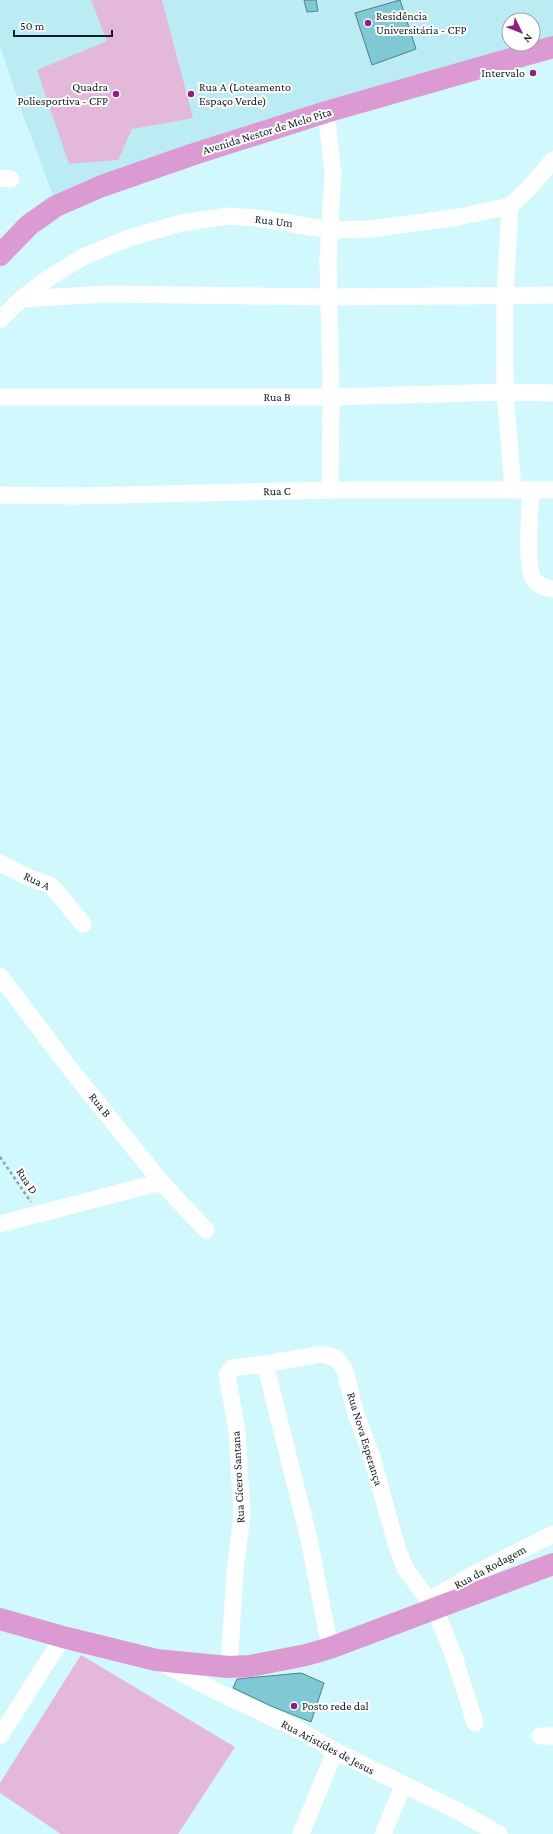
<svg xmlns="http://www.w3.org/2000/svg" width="553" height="1834" viewBox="0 0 553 1834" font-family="'Crimson Pro',serif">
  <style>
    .built { fill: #bcecf3 }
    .green { fill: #e3b8d9 }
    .building { fill: #7ec9d3; stroke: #587c81 }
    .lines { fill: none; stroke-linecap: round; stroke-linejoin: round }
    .path { stroke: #86a3a7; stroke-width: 2.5; stroke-dasharray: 3 3; stroke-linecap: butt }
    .minor { stroke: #fff; stroke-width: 17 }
    .major { stroke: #dc9ad2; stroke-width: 22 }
    .poi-dot { fill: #8f1f81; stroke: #fff; stroke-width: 1.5 }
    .labels { text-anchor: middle; stroke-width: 4; stroke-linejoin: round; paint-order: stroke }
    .poi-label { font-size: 12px; fill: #101f21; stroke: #fff; text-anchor: start }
    .street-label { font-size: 12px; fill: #101f21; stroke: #fff }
  </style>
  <rect width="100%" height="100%" fill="#d1f8fd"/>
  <path class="built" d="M0 0H553V36L533 42V20H509V44H527L54 198 21 110 0 45Z"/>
  <path class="green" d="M91 0H162L193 118 132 129 118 160 69 164 37 70 107 41Z
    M81 1655 235 1747 178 1834H61L0 1793V1783Z"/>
  <path class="building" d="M304 0H316L318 11 307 12Z
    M400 0 416 49 372 65 355 13Z
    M301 1673 324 1683 311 1722 271 1706 233 1688 237 1679Z"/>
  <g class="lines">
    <path class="path" d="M0 1157 31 1202"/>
    <path class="minor" d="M326 112 333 173 328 260 331 397 330 490
      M0 178 11 179
      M510 206 505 296V392L513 489
      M21 299 106 294 330 297 553 295
      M0 320 21 299 50 277 83 257 126 239 181 223 227 216 257 218 330 230 370 229 453 218 510 206 530 187 553 160
      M0 397H331L505 392 553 393
      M531 490C530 508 525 567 534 580 539 586 546 588 553 589
      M0 495 76 496 330 490H553
      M0 863 32 879 50 885 56 891 83 924
      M0 976 68 1066 161 1182 206 1230
      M0 1224 161 1182
      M265 1364 309 1539 330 1648
      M428 1601 472 1575 553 1534
      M162 1663 216 1691 301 1731 335 1751 458 1811 499 1834
      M229 1667 235 1572 242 1514 237 1431 227 1375 232 1368 265 1364 322 1354 336 1358 345 1370 355 1411 372 1458 397 1547 405 1568 435 1609 455 1659 475 1723
      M0 1736 63 1637
      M540 1736H553
      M301 1834 335 1751
      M383 1834 403 1786"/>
    <path class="major" d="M0 255 29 225 56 206 102 186 191 155 326 112 553 47
      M0 1619 63 1637 156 1660 229 1667 250 1666 306 1655 330 1648 553 1564"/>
  </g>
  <g class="poi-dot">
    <circle cx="368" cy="23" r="4"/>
    <circle cx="533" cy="73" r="4"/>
    <circle cx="116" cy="94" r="4"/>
    <circle cx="191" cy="94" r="4"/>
    <circle cx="294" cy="1706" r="4"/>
  </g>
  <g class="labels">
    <g class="poi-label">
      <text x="376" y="20">Residência<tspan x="376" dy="14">Universitária - CFP</tspan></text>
      <text x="525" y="77" text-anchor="end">Intervalo</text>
      <text x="108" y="91" text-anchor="end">Quadra<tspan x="108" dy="14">Poliesportiva - CFP</tspan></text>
      <text x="199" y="91">Rua A (Loteamento<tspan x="199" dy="14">Espaço Verde)</tspan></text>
      <text x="302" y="1710">Posto rede dal</text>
    </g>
    <g class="street-label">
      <text transform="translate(267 131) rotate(-17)" y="4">Avenida Nestor de Melo Pita</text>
      <text transform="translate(274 221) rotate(7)" y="4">Rua Um</text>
      <text x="277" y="401">Rua B</text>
      <text transform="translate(277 491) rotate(-1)" y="4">Rua C</text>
      <text transform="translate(37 881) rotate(25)" y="4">Rua A</text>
      <text transform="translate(100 1105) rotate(51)" y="4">Rua B</text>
      <text transform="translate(27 1181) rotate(56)" y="4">Rua D</text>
      <text transform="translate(365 1439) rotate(73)" y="4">Rua Nova Esperança</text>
      <text transform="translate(238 1477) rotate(-93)" y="4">Rua Cícero Santana</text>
      <text transform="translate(490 1567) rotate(-28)" y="4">Rua da Rodagem</text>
      <text transform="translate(328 1747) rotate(28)" y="4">Rua Aristídes de Jesus</text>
    </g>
  </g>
  <g transform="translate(521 32) rotate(133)"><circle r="19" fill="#ffffff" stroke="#9fa5a6"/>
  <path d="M0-3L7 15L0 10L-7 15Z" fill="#8f1f81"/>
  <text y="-6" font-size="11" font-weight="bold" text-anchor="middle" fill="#101f21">N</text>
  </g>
  <path d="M14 30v6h98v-6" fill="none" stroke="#101f21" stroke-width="2"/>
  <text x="20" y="30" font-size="12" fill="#101f21" stroke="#ffffff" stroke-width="3" paint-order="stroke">50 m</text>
</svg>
